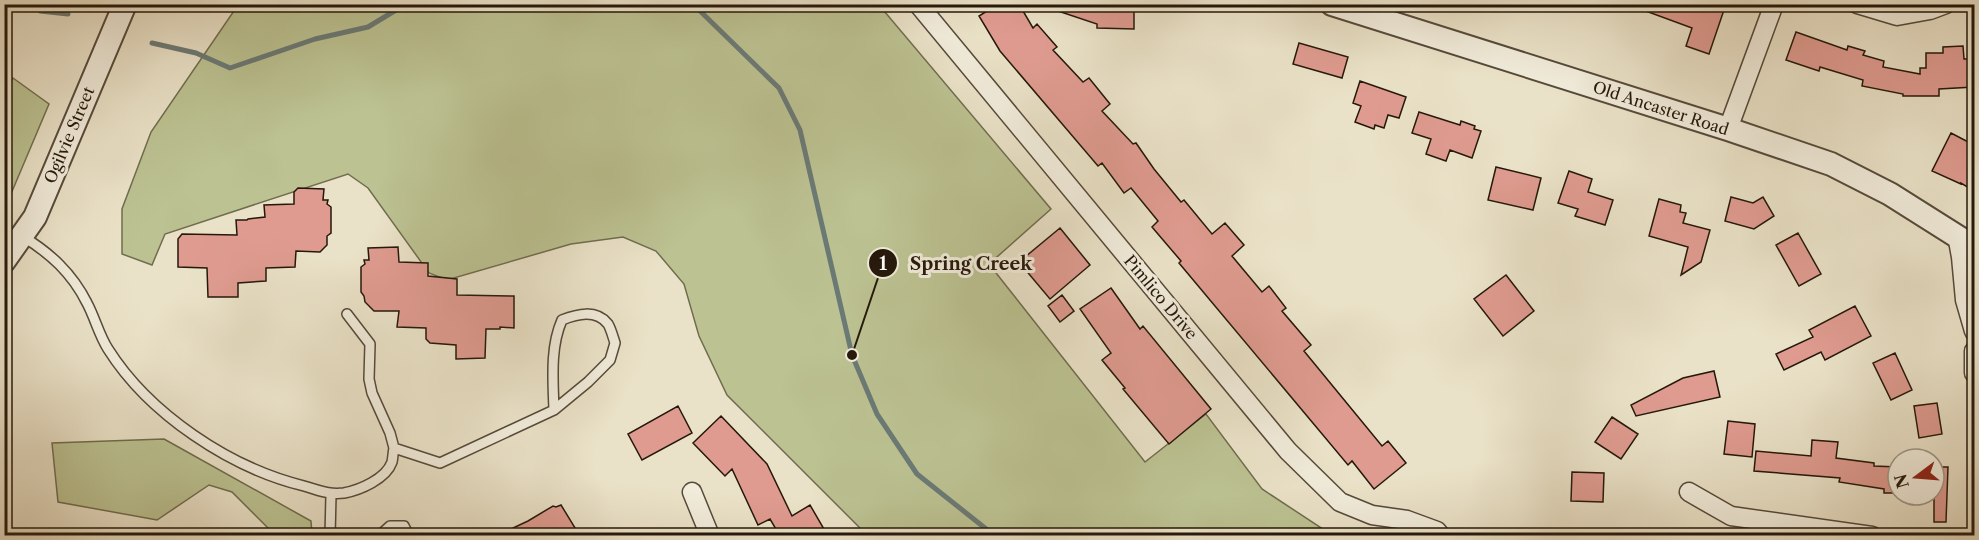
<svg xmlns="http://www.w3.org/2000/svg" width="1979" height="540" viewBox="0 0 1979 540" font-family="'Libre Caslon Text',serif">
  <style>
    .green { fill: #bcc292; stroke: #706d4e; stroke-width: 1.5 }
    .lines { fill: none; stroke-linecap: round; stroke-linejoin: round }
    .stream { stroke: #6b7a76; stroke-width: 5 }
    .building { fill: #df9b90; stroke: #25180b; stroke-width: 1.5 }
    .service-casing { stroke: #564a3a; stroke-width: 12 }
    .minor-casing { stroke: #564a3a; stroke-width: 21 }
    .tertiary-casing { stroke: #564a3a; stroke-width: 26 }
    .service { stroke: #f1ecdb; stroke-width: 9 }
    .minor { stroke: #f1ecdb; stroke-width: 18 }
    .tertiary { stroke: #f1ecdb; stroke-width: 22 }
    .labels { text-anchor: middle; stroke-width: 6; stroke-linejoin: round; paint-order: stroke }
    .street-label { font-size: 16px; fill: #25180b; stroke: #f1ecdb }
    .leader { fill: none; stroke: #25180b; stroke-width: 2 }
    .callout-dot { fill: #25180b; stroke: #f1ecdb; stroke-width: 2 }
    .mark-label { font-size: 18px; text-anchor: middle; font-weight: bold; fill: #fff }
    .callout-label { font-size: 18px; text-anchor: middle; font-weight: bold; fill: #25180b; stroke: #f1ecdb; stroke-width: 6; stroke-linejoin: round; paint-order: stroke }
  </style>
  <rect width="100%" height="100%" fill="#eae2c8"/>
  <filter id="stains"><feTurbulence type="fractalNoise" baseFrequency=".00333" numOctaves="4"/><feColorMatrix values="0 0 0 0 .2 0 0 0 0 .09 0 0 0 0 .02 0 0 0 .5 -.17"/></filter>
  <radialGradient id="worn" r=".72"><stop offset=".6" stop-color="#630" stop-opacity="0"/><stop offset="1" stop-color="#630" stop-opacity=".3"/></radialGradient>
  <path class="green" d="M238 5H879L1051 209 989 264 1145 462 1206 414 1262 489 1332 535H867L727 395 699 336 684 284 656 251 623 237 571 244 447 280 429 273 368 188 348 174 165 234 152 265 122 254V209L151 132Z
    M13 78 49 104 5 208V91Z
    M164 439 311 521 312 535H275L232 492 209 485 157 520 58 502 52 443Z"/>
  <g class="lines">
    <path class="stream" d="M39 4 40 11 68 14
      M688 4 698 9 779 88 800 130 852 355 877 414 917 474 995 536
      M152 43 196 53 230 68 315 39 368 27 406 4"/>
  </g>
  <path class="building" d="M998 4H1019L1033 28 1037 24 1057 47 1053 50 1083 82 1089 78 1110 104 1102 111 1133 144 1136 143 1154 169 1181 202 1184 200 1212 234 1225 223 1244 245 1232 256 1262 292 1269 286 1286 308 1282 311 1311 345 1304 351 1382 446 1388 441 1406 463 1374 489 1352 461 1348 465 1179 263 1181 261 1152 227 1158 221 1131 188 1124 193 1102 163 1098 166 1000 51 979 16Z
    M1047 4H1134V29L1097 28V24L1046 7Z
    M1632 4H1726L1709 54 1686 46 1692 28 1632 6Z
    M1796 32 1847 50 1848 46 1865 51 1863 55 1884 61 1883 67 1920 74V68H1926V53H1943V47L1963 46 1964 59H1970V62H1974V87L1939 89V96H1903V94L1862 86 1863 80 1820 67 1819 71 1786 60Z
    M1299 43 1348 57 1342 78 1293 64Z
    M1360 81 1406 97 1399 118 1388 115 1384 128 1375 125 1374 129 1355 122 1361 106 1353 103Z
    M1419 112 1460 125 1461 121 1475 126 1474 129 1481 131 1472 158 1450 150 1446 161 1426 154 1431 139 1412 133Z
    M1951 133 1974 145V191L1961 183V184L1932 171Z
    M1496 167 1541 178 1533 210 1488 200Z
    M1569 171 1592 179 1588 192 1613 200 1605 225 1575 216 1578 209 1558 203Z
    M298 188 324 189 323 200H328L327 204 331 207V233L327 236V245L320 252 296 251 295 267 266 268V281L238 283V297H208L207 268 178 267V239L182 234 237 235 236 220H247L248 219 265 217 264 205 294 204V192Z
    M1731 197 1753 203 1763 197 1774 216 1754 229 1725 221Z
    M1659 199 1681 205 1680 212 1686 213 1683 223 1710 230 1701 262 1681 275 1688 247 1649 236Z
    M1060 228 1090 265 1050 299 1019 262Z
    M1798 233 1821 274 1799 286 1776 245Z
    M398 247 399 262 428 263V276L457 279V295L514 296V328L500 327V329H486L485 358 456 359V345L430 343 426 339V328L397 327 399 311H374L365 302 364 296 361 292V267L365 264 364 260H369L368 248Z
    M1506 275 1534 311 1503 336 1474 299Z
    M1111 288 1140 329 1143 326 1211 409 1169 444 1123 389 1125 388 1102 360 1111 353 1080 309Z
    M1062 295 1074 311 1060 322 1048 306Z
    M1855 306 1871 336 1825 360 1821 352 1784 370 1776 354 1813 337 1809 330Z
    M1895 353 1912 390 1891 400 1873 363Z
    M1714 371 1720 397 1636 416 1631 405 1683 378Z
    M1937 403 1942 434 1919 438 1914 406Z
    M678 406 692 433 642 460 628 434Z
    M721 416 767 464 792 516 810 505 828 536H780L770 519 758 525 732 469 725 476 693 443Z
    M1612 417 1638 434 1621 459 1595 442Z
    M1728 421 1755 424 1752 457 1724 454Z
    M1812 440 1838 442 1836 458 1874 463V466L1898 467V493H1884V489L1839 482 1840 478 1754 471 1756 451 1811 456Z
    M1934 467H1948L1946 522H1934Z
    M1572 472 1604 473 1603 502 1571 501Z
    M561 505 580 536H496L528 521 553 506 556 507Z"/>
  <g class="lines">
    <g class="service-casing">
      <path id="service" d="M22 236C50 253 72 273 87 303 95 318 99 335 108 349 149 414 230 468 304 486 319 490 328 495 344 493 360 490 386 479 392 462 393 458 393 452 394 448
        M347 314 370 344 369 379 372 393 390 433 394 448 440 463 554 410 588 382 610 360 615 343C613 337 611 329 608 324 596 309 577 314 562 320 550 347 553 380 554 410
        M330 536 331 495
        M379 536 390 526H404L409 536"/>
    </g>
    <g class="minor-casing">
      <path id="minor" d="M918 4 1288 451 1340 502 1372 515 1407 520 1437 531 1441 536
        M1857 4 1897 16 1930 10 1946 4
        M1728 129 1774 4
        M1957 235 1961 257 1965 300 1974 331
        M1974 351V373
        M692 492 710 536
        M1689 492 1731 516 1872 536"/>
    </g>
    <g class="tertiary-casing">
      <path id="tertiary" d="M1332 4 1728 129 1831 164 1890 194 1974 247
        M4 261 35 217 125 4"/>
    </g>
    <use href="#service" class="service"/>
    <use href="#minor" class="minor"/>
    <use href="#tertiary" class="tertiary"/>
  </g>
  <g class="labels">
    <g class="street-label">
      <text transform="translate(1661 108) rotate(18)" y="6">Old Ancaster Road</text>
      <text transform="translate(69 135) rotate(-67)" y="6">Ogilvie Street</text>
      <text transform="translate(1161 297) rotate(50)" y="6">Pimlico Drive</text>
    </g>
  </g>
  <path class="leader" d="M852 355L883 263"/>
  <g class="callout-dot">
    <circle cx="852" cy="355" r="6"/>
    <circle cx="883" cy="263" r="15"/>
  </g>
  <g class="mark-label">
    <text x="883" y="270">1</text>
  </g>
  <g class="callout-label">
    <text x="971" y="270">Spring Creek</text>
  </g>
  <rect width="1979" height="540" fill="none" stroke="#eae2c8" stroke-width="24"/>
  <rect x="6" y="6" width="1967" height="528" fill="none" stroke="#25180b" stroke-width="3"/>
  <rect x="12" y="12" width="1955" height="516" fill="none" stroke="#25180b" stroke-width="1.5"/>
  <g transform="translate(1916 477) rotate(254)"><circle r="28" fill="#f1ecdb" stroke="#9f9788" stroke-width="1.5"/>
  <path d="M0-4.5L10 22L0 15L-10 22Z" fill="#8f2418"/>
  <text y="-9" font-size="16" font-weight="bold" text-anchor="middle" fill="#25180b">N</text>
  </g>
  <rect width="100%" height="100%" filter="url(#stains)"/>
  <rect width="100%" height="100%" fill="url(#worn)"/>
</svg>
